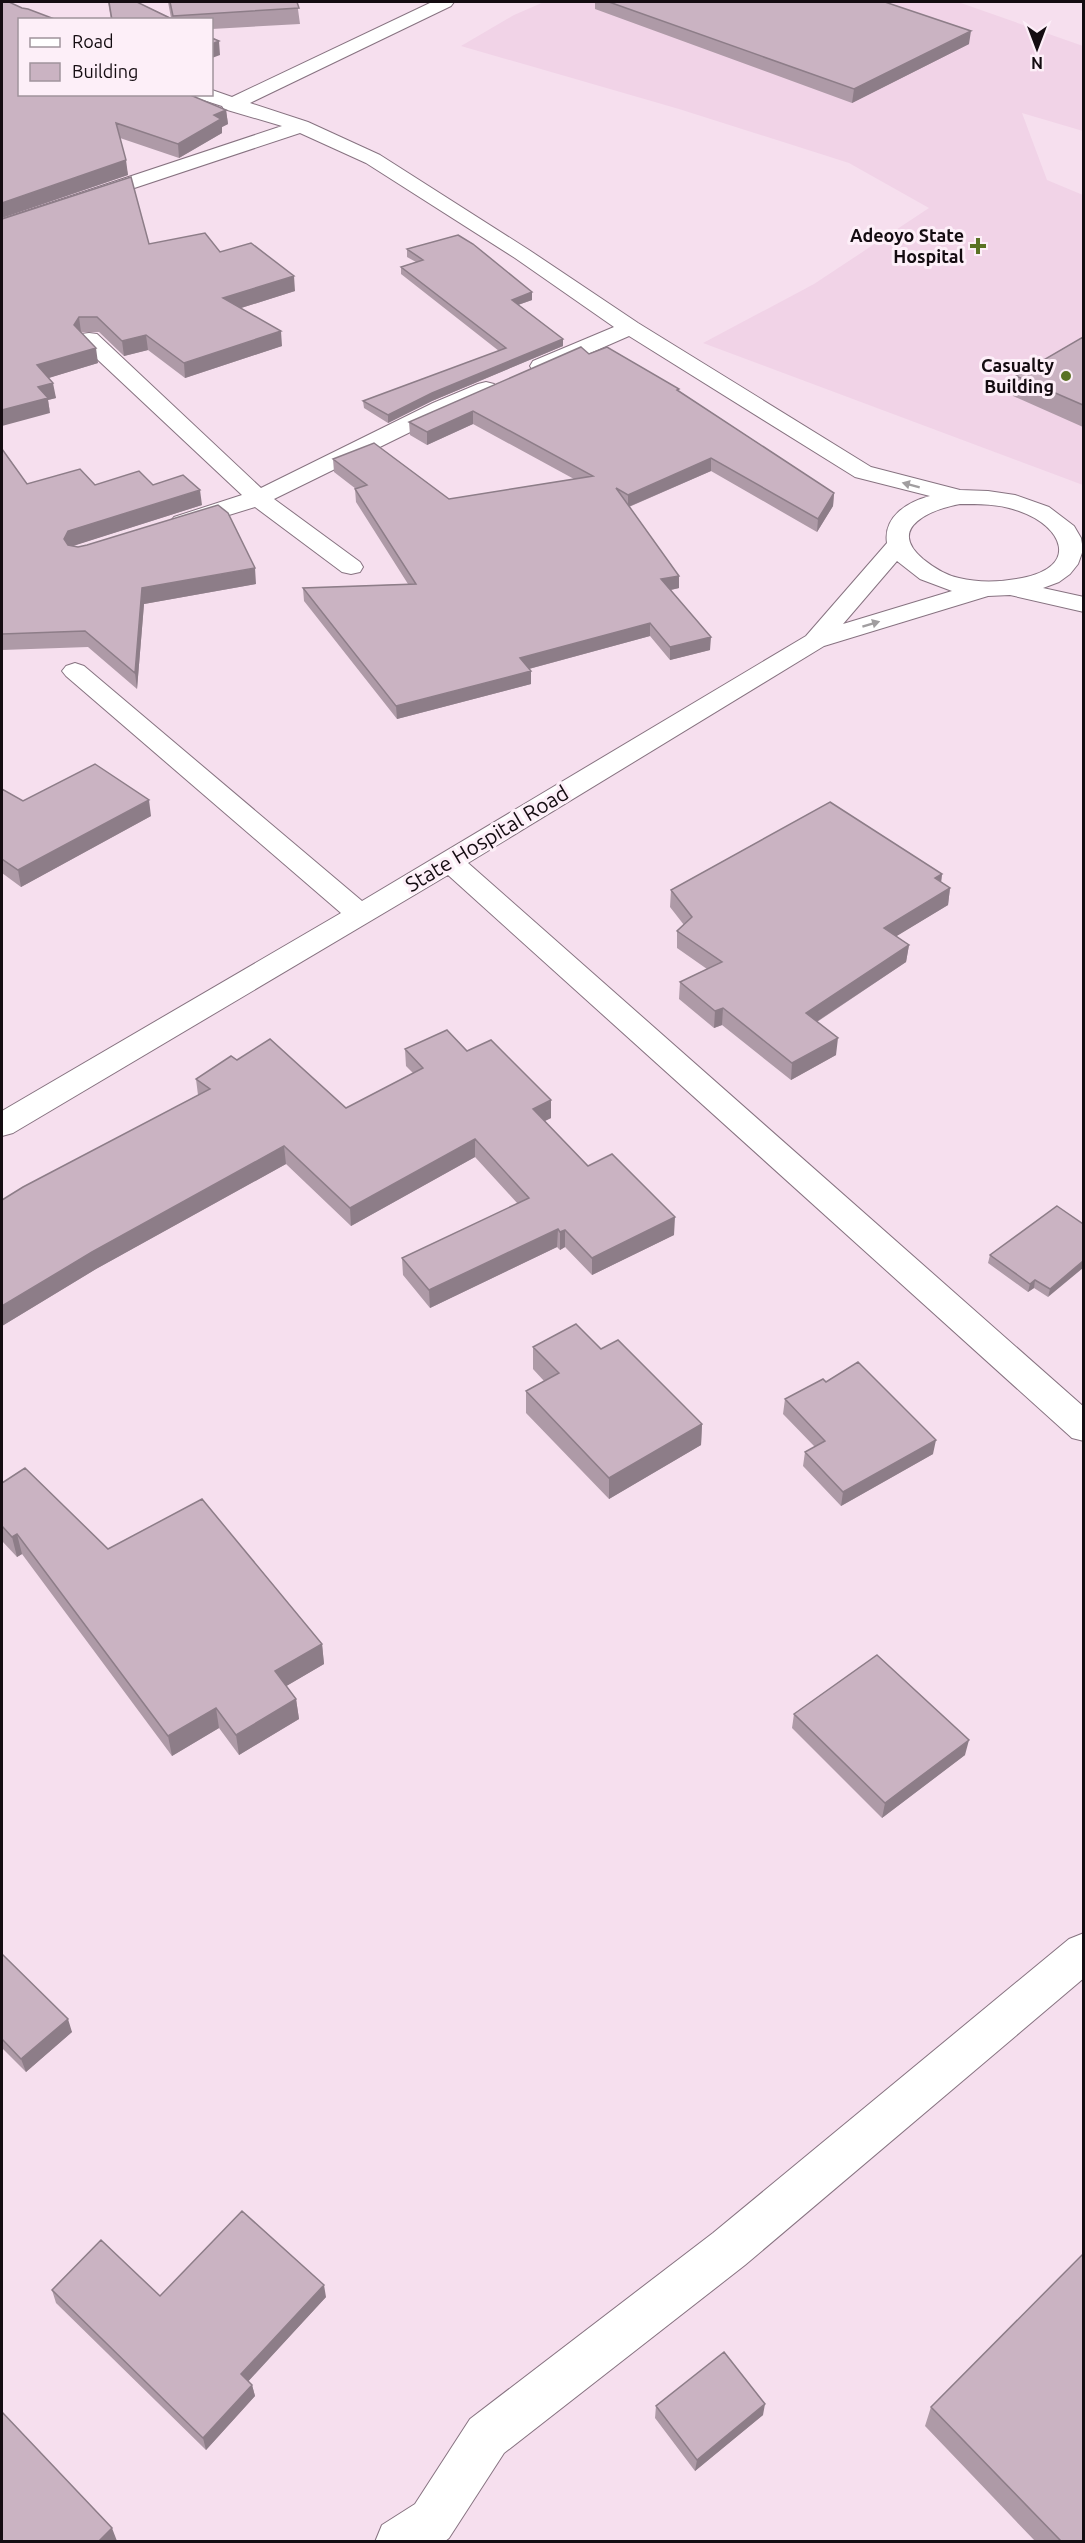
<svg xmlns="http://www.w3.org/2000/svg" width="1085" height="2543" viewBox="0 0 1085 2543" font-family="Ubuntu,sans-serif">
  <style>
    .built { fill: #f1d3e7 }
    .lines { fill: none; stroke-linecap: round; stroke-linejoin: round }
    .minor-casing { stroke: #877381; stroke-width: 2 }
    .minor { fill: #fff; fill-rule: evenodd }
    .wall { fill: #ae9aa7 }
    .shaded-wall { fill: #8d7d88 }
    .building { fill: #cab3c2; stroke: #8d7d88; stroke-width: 1.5 }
    .oneway { fill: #a19ea0 }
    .poi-dot { fill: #5a7224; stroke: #fdeff8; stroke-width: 2 }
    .labels { text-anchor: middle; stroke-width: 6; stroke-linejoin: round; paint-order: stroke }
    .far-poi-label { font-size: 18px; font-weight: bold; fill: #140c11; stroke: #fdeff8; text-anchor: end }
    .street-label { font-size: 21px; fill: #140c11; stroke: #fdeff8 }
  </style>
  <rect width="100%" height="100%" fill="#f6dfee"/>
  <path class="built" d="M544 2H958L1083 46V131L1022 113 1047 180 1083 195V485L703 343 814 284 929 208 849 163 679 109 461 46 514 15Z"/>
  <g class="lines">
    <g class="minor-casing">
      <path id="minor" d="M432 2H454L451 6 250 103 308 122 380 155 529 250 638 323 871 467 960 490 988 491 1015 495 1049 507 1074 526 1081 538 1083 550 1078 564 1070 574 1059 582 1043 588 1084 597V612L1010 595 988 596 824 646 468 863 1084 1407V1441L1072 1438 448 875 13 1133 2 1136V1111L341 913 66 676 62 671 66 666 75 663 84 666 362 901 806 636 887 543C883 517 907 502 930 496L855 477 629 336 549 371 541 373 533 371 530 366 533 361 614 327 515 258 366 163 300 133 2 232V219L282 126 224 109 222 106 197 98 195 94H212V90L232 97ZM960 504C980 504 1000 504 1019 511 1063 526 1080 567 1022 578 1002 582 979 583 959 578 945 575 933 567 923 559 885 527 933 509 960 504ZM897 561 920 579 952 591 843 624Z
        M89 333 97 334 261 488 433 403 478 384 486 382 494 384 497 389 494 394 449 413 274 499 360 562 363 567 360 572 351 574 342 572 255 507 190 527 182 529 174 527 170 522 174 517 242 495 81 344 78 339 81 334Z
        M1084 1933V1978L745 2265 504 2453 449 2538 444 2542H375L382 2525 415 2504 470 2419 713 2233 1069 1939Z"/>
    </g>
    <use href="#minor" class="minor"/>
  </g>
  <path class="wall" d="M2 2 20 94 226 110 228 124 222 127V133L179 158 120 138 128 175 2 218Z
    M108 2H137L171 18 168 2H297L300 24 212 29V20H111Z
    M595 2H885L969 44 852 103 595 9Z
    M2 219 149 244 220 252 295 291 241 308 282 346 185 378 148 350 124 356 99 332H81L98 363 48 378 56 398 48 400 50 413Z
    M407 249 532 292V300L518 305 563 339V346L432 401 388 423 364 408 363 401 499 351 401 274V267L416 262 407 257Z
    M1083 337V427L1013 396 1016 376Z
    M589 354 679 391 834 493 833 506 817 532 711 471 629 507 679 576V588L671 590 710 650 670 660 650 636 529 669 531 684 397 719 304 601 303 588 408 584 356 502 355 489H356L334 472 333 459 449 499 574 479 473 424 427 445 410 435 409 422Z
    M2 449 27 484 95 485H153L202 505 72 546 256 584 144 604 137 689 88 647 2 650Z
    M2 789 23 801 151 816 21 887 2 873Z
    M942 874 941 882 950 888 948 905 896 936 909 945 906 962 817 1022 836 1055 791 1080 722 1025 714 1028 679 999 680 982 707 969 677 948V931L684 925 670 907 671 890Z
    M405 1049 467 1051 551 1100V1118L544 1121 588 1166 674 1235 592 1275 565 1247 560 1250 557 1247 430 1308 403 1275 402 1258 518 1204 475 1157 351 1226 286 1164 96 1269 2 1326V1200L198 1095 196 1079 237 1060 346 1108 413 1073 406 1066Z
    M1083 1224 1048 1297 1034 1288 1028 1292 988 1263 990 1255Z
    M533 1347 601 1349 702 1424 701 1445 609 1499 526 1413V1391L544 1381 533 1369Z
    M826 1382 933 1454 841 1506 803 1466 805 1452 815 1447 783 1414 785 1399Z
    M2 1483 108 1549 322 1644 324 1664 286 1686 296 1699 299 1719 239 1755 219 1728 172 1756 22 1554 17 1557 2 1541Z
    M794 1714 965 1755 882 1818 792 1728Z
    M2 1954 72 2032 26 2072 2 2048Z
    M52 2290 160 2296 326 2297 248 2381 252 2385 255 2396 206 2450 56 2303Z
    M656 2406 763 2415 695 2471 655 2418Z
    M931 2407 1083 2541H1035L925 2426Z"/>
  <path class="shaded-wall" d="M971 31 969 44 852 103 854 89Z
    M219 41 220 55 212 58V44Z
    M226 110 228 124 222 127V133L179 158 178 144 214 115Z
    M126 160 128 175 2 218V203Z
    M294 276 295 291 225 313 223 298Z
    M532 292V300L512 307V300Z
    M79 317 81 332 74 325Z
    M281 331 282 346 185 378 184 363Z
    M146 335 148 350 124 356 122 341Z
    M563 339V346L432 401 388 423V415L432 393Z
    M96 348 98 363 39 381 37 365Z
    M53 383 56 398 48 400 50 413 2 426V410L38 387Z
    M473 411V424L427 445V432Z
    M711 458V471L628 507V495Z
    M200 490 202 505 70 547 66 555 64 539 68 531Z
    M834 493 833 506 817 532 818 519Z
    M255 568 256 584 144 604 137 689 135 673 142 588Z
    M679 576V588L661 592V579Z
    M650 623V636L521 671 520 658Z
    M711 637 710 650 670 660V647Z
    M531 671V684L397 719 396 706Z
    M149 800 151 816 21 887 18 870Z
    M942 874 940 891 935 878Z
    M950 888 948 905 882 945 884 928Z
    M909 945 906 962 804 1030 806 1013Z
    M723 1008 722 1025 714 1028 715 1011Z
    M838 1038 836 1055 791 1080 792 1063Z
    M551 1100V1118L533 1127V1109Z
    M475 1139V1157L351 1226 350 1208Z
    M284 1146 286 1164 96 1269 2 1326V1306L92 1252Z
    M675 1217 674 1235 592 1275V1258Z
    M558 1229 557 1247 430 1308 429 1290Z
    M565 1230V1247L560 1250V1232Z
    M1083 1261V1268L1048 1297 1050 1289Z
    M1035 1280 1034 1288 1028 1292 1030 1284Z
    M702 1424 701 1445 609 1499V1478Z
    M936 1440 933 1454 841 1506 843 1492Z
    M17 1534 22 1554 17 1557 12 1537Z
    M322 1644 324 1664 278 1691 275 1671Z
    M296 1699 299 1719 239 1755 236 1735Z
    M216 1708 219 1728 172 1756 168 1736Z
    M969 1740 965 1755 882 1818 885 1803Z
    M68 2019 72 2032 26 2072 21 2059Z
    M324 2285 326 2297 244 2386 241 2374Z
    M252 2385 255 2396 206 2450 203 2438Z
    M765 2404 763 2415 695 2471 697 2460Z
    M112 2528 117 2541H99Z"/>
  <path class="building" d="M2 2H9L22 8 28 9 57 20H20V94H188L226 110 214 115 221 119 178 144 116 123 126 160 2 203Z
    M109 2H137L174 20H112Z
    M170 2H297L299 8 173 16Z
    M609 2H885L971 31 854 89Z
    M212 38 219 41 212 44Z
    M131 177 149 244 205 233 220 252 251 243 294 276 223 298 281 331 184 363 146 335 122 341 97 317H79L74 325 96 348 37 365 53 383 38 387 48 398 2 410V219Z
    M458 235 473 244 532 292 512 300 563 339 432 393 388 415 363 401 506 348 401 267 423 260 407 249Z
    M1083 337V405L1016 376Z
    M581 347 589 354 607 347 679 389 677 390 834 493 818 519 711 458 628 495 616 488 679 576 661 579 711 637 670 647 650 623 520 658 531 671 396 706 303 588 416 584 355 489 367 485 333 459 374 443 449 499 593 476 473 411 427 432 409 422Z
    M2 449 27 484 80 469 95 485 139 471 153 485 183 475 200 490 68 531 64 539 68 545 78 547 87 545 218 505 228 513 255 568 142 588 135 673 85 631 2 634Z
    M95 764 149 800 18 870 2 859V789L23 801Z
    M830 802 942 874 935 878 950 888 884 928 909 945 806 1013 838 1038 792 1063 723 1008 715 1011 680 982 722 962 677 931 692 917 671 890Z
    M447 1030 467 1051 491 1040 551 1100 533 1109 588 1166 612 1154 675 1217 592 1258 565 1230 560 1232 558 1229 429 1290 402 1258 529 1198 475 1139 350 1208 284 1146 92 1252 2 1306V1200L23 1187 210 1089 196 1079 231 1056 237 1060 270 1039 346 1108 423 1068 405 1049Z
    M1057 1206 1083 1224V1261L1050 1289 1035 1280 1030 1284 990 1255Z
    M576 1324 601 1349 618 1340 702 1424 609 1478 526 1391 559 1373 533 1347Z
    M858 1362 936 1440 843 1492 805 1452 825 1441 785 1399 823 1379 826 1382Z
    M25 1468 108 1549 202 1499 322 1644 275 1671 296 1699 236 1735 216 1708 168 1736 17 1534 12 1537 2 1526V1483Z
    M877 1655 969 1740 885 1803 794 1714Z
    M2 1954 68 2019 21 2059 2 2039Z
    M242 2211 324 2285 241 2374 252 2385 203 2438 52 2290 101 2240 160 2296Z
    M1083 2254V2541H1061L931 2407Z
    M724 2352 765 2404 697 2460 656 2406Z
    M2 2412 112 2528 99 2541H2Z"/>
  <defs><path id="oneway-solid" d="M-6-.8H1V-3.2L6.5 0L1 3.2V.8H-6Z" transform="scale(1.5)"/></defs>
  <g class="oneway">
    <use href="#oneway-solid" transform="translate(911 485) rotate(-165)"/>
    <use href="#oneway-solid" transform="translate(871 624) rotate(-17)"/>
  </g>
  <g class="poi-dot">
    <path d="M975 237h6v6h6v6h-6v6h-6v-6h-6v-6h6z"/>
    <circle cx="1066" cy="376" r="6"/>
  </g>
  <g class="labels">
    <g class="far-poi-label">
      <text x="964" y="242">Adeoyo State<tspan x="964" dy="21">Hospital</tspan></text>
      <text x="1054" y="372">Casualty<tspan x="1054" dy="21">Building</tspan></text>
    </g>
    <g class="street-label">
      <text transform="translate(487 839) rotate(-31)" y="7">State Hospital Road</text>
    </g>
  </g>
  <rect width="1085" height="2543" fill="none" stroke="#140c11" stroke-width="6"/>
  <rect x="18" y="18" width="195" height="78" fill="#fdeff8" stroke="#a0949c" stroke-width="1.5"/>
  <rect x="30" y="38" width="30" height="9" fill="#ffffff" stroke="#a0949c" stroke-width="1.5"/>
  <text x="72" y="48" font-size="18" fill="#140c11">Road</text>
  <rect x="30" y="63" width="30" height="18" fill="#cab3c2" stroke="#a0949c" stroke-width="1.5"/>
  <text x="72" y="78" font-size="18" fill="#140c11">Building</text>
  <g transform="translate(1037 48) rotate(180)" stroke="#fdeff8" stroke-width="4.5" paint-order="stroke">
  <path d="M0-4.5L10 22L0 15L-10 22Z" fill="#140c11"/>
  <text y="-9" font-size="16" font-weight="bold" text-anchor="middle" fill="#140c11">N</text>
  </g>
</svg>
